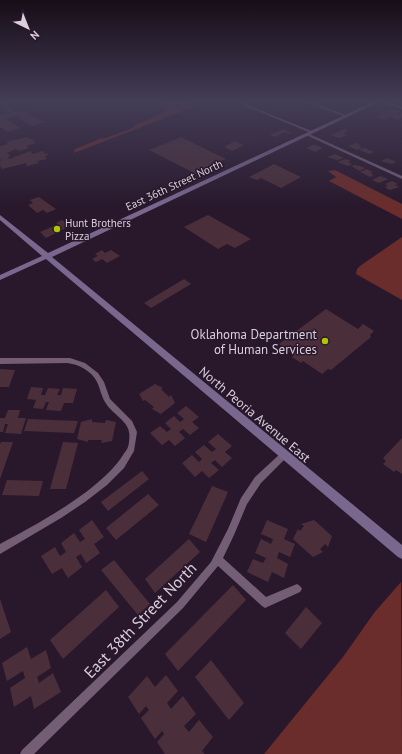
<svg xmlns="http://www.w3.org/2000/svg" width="402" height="754" viewBox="0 0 402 754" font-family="'PT Sans',sans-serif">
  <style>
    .forest { fill: #6a2d2b }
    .building { fill: #4a2f3a }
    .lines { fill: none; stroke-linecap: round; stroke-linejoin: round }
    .street { fill: #735e75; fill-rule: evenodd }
    .secondary { fill: #7a678e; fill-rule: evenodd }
    .poi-dot { fill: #b0c503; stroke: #29182c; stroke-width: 1.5 }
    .labels { text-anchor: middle; stroke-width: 3; stroke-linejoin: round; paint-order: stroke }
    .far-street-label { font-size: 11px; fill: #dbcfdc; stroke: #29182c }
    .far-poi-label { font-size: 11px; fill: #dbcfdc; stroke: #29182c; text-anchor: start }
    .poi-label { font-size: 13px; fill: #dbcfdc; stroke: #29182c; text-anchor: end }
    .street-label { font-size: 13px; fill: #dbcfdc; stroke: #29182c }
    .near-street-label { font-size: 16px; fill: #dbcfdc; stroke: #29182c }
  </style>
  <rect width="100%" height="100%" fill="#29182c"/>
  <path class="forest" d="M163 101H186L196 106 74 153 75 149 95 141 98 139 106 138 133 128 137 124 159 115 169 108 168 105Z
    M335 170 402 204V219L329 181 336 177 328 171Z
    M402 237V300L356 274 357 269 360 266Z
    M401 582 402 754H264L343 657 374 613Z"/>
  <path class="building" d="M9 108 16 112 25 111 44 122 32 126 16 116 6 119 20 128 8 132 0 127V114L2 115 10 113 4 110Z
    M391 108 401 111 398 113 402 114V117L398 120 390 117 384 120 375 117Z
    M283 129 291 133 288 134 285 132 275 137 270 135Z
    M345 129 347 130 343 133 347 135 339 138 331 135Z
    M27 137 30 139H33L35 140 33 141 36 143 26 146 29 148 19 151 16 149 7 153 11 156 8 157 9 159 31 151 32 154 43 151 44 154 47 153 48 155 45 156 47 159 37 161 39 163 27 166 26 163 2 169 0 165V161L2 160 0 159V146L8 144 6 142Z
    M181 137 226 159 219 162 221 164 219 165 198 175 149 150Z
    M235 141 244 145 232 151 224 147Z
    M356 143 361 145 359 146 362 148 357 150 348 146Z
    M313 145H316L323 148 315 152 306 148Z
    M365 148 374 152 370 154 359 150Z
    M335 154 344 158 337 160 327 157Z
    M387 158 396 162 392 164 381 161Z
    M346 159 351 161 348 162 352 164 348 166 337 162Z
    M274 164 301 177 281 188 261 178 257 180 249 177Z
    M355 165 360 166 365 168 360 171 351 166Z
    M367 169 373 172 370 173 374 175 370 177 360 172Z
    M380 176 388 179 379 183 372 180Z
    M392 181 398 184 395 185 399 187 390 190 388 189 385 187 388 186 385 184Z
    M39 197 56 209 47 213 43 210 37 213 28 205 33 203 30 200Z
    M208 215 251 239 235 248 227 244 218 249 184 227Z
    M62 220 70 226 46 238 40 232 58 224 56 223Z
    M102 250 105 253 111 250 120 256 107 263 102 259 96 262 92 259 98 256 95 254Z
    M184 279 191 284 151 308 144 303Z
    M326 309 358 329 363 324 374 331 370 335 371 337 331 370 328 369 322 374 303 361 301 363 292 357 294 355 279 344Z
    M0 369 15 370 9 387H0Z
    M155 384 163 388 161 389 169 397 171 395 175 403 161 414 152 409 154 407 145 400 143 401 139 394Z
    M31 387 43 388 41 395H45L48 388 60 389 57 395H61L63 388 77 389 73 403H64L61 411 46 410 49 402H46L43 409 33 408 36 400 27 399Z
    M186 406 199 417 192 422 199 428 190 435 183 429 179 432 185 438 175 446 169 440 162 445 150 433 160 426 167 432 171 429 165 423 174 416 180 422 184 419 177 413Z
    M8 410H20L18 418H26L21 434 5 433 8 424H5L3 432H0V418H5Z
    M28 419 78 421 74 433 24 431Z
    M92 419V422L105 423 106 420 116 422 112 441 101 443 102 440H88V442L77 439 81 422Z
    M218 434 232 446 225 452 232 458 222 467 215 460 211 463 219 470 209 478 202 471 195 477 182 463 192 455 199 462 202 459 195 452 204 445 212 452 216 449 208 442Z
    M402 438V474L396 470 394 472 383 464 386 461 383 458Z
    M1 442H13L0 479V444Z
    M63 442 78 443 66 489H50Z
    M142 471 149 479 108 511 101 502Z
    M7 480 43 481 39 496 2 495Z
    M212 486 228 492 206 542 189 534Z
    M148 494 159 505 116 540 106 528Z
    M92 520 104 537 94 544 100 553 86 563 81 554 76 557 82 567 68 578 62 568 52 574 41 556 55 547 60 556 66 552 61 543 74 533 80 542 85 539 79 530Z
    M267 520 288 529 284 539 295 544 290 557 279 552 277 558 288 564 284 578 272 572 268 582 247 572 253 559 263 563 266 558 255 553 261 539 271 544 273 539 261 534Z
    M314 520 332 536 328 547 325 544 320 549 323 552 313 557 293 539 298 529 300 531 304 526 301 524Z
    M189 539 200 552 155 593 145 579Z
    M114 560 150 604 138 615 101 570Z
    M233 585 246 600 178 671 165 654Z
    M106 590 119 607 63 659 50 640Z
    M0 599 11 632 0 639Z
    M306 607 322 623 301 649 285 633Z
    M27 647 31 659 46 650 51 668 37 677 39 683 53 673 61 692 34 709 31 696 14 707 10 688 25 678 23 671 7 681 2 663Z
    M211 660 244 703 229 720 195 677Z
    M166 675 178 691 167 703 171 709 183 696 196 714 184 726 189 732 199 720 213 737 202 751 205 754H165L157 742 164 734 162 731 155 739 141 718 149 710 146 706 139 714 128 697 147 676 155 687Z"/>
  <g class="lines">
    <path class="street" d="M3 101H9L0 104V102Z
      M233 101H238L314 132 311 133Z
      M302 101H307L349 116 346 117Z
      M380 101H385L402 107V109Z
      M307 133 402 176V179L306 135 305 134Z
      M0 358H70L85 363 98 373 104 382 110 399 132 421 137 432 134 451 124 468 107 485 85 502 61 518 0 554V544C37 524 100 491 123 455 124 453 127 450 128 447 129 444 130 436 129 432 128 421 110 412 105 402 101 395 100 388 97 382 92 371 78 364 67 363L0 364Z
      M284 452 287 453 288 455 287 457 261 483 247 504 234 535 223 558 266 597 297 584 300 586 302 589 300 592 265 608 262 606 218 566 183 608 34 754H20L22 750 177 602 211 562 228 529 241 498 255 477 281 453Z"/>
    <path class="secondary" d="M375 101H381L52 257 402 545V559L398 557 46 259 0 280V275L42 256 0 220V215L48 253Z"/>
  </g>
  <linearGradient id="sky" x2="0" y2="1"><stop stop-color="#170d18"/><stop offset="0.49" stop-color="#433d56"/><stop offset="1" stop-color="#433d56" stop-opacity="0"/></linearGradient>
  <rect width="402" height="207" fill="url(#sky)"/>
  <g class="poi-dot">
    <circle cx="57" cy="229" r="4"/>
    <circle cx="325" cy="341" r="4"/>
  </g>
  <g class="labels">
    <g class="far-street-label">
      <text transform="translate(174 185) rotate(-25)" y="4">East 36th Street North</text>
    </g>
    <g class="far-poi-label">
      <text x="65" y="227">Hunt Brothers<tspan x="65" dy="13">Pizza</tspan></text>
    </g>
    <g class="poi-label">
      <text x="317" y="339">Oklahoma Department<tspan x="317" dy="15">of Human Services</tspan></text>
    </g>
    <g class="street-label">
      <text transform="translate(255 414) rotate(40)" y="5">North Peoria Avenue East</text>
    </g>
    <g class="near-street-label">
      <text transform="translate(140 620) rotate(-46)" y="6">East 38th Street North</text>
    </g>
  </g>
  <g transform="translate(28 28) rotate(137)" stroke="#29182c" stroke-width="3" paint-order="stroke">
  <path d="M0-3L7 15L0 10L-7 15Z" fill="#dbcfdc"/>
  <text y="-6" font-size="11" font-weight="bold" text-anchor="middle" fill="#dbcfdc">N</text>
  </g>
</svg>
